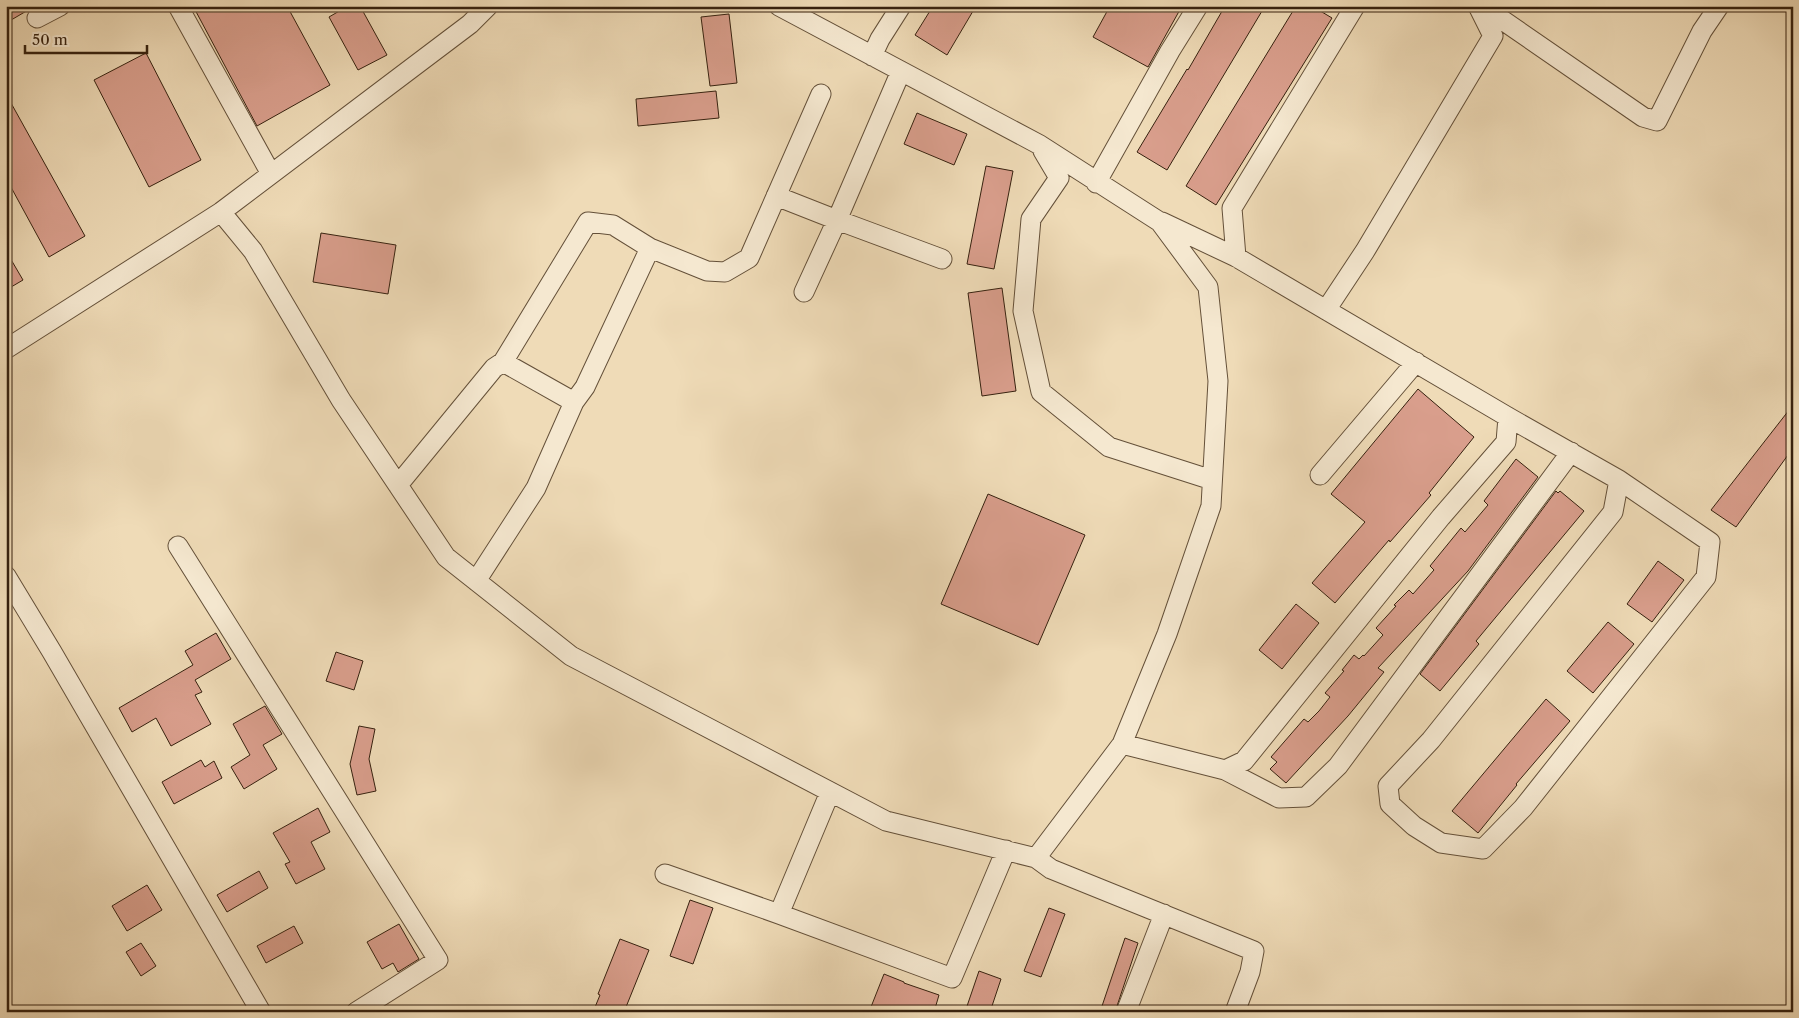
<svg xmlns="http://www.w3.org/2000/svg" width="1799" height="1018" viewBox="0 0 1799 1018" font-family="'Libre Caslon Text',serif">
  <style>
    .building { fill: #d99e8c; stroke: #36210f }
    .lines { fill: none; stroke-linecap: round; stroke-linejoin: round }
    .street-casing { stroke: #645039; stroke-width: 21 }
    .street { stroke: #f5e8d0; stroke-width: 19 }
  </style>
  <rect width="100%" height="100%" fill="#efdbb7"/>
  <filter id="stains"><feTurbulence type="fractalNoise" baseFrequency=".004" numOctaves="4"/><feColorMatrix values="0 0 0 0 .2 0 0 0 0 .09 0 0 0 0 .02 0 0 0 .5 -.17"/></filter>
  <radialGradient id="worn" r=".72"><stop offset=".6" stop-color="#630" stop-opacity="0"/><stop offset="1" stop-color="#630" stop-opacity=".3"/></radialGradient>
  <path class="building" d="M6 6H35L6 23Z
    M193 6H287L330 85 257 126Z
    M348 6H360L387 55 358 70 329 17Z
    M933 6H976L947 55 915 35Z
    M1110 6H1182L1148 67 1093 37Z
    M1225 6H1265L1167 170 1137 152 1187 69 1188 70Z
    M1296 6H1312L1332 18 1216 205 1186 186Z
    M729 14 737 83 710 86 701 17Z
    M146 53 201 160 149 187 94 80Z
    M716 91 719 118 638 126 636 99Z
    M6 94 85 236 49 257 6 178Z
    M917 113 967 134 954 165 904 144Z
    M986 166 1013 171 994 269 967 264Z
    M321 233 396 245 388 294 313 282Z
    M6 251 23 280 6 290Z
    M1002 288 1016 391 982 396 968 293Z
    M1418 389 1474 437 1429 493 1431 495 1390 542 1389 540 1335 603 1312 583 1365 522 1331 494Z
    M1793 405V448L1736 527 1711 510Z
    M1516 459 1538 477 1468 571 1378 668 1384 672 1348 716 1286 783 1270 769 1277 762 1271 757 1304 719 1308 722 1319 711 1330 697 1325 693 1344 671 1342 670 1354 655 1359 659 1363 655 1364 656 1383 635 1376 628 1396 606 1394 605 1409 590 1413 594 1434 570 1430 566 1461 528 1465 532 1488 505 1484 501Z
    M1556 491 1558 493 1560 491 1584 511 1476 641 1479 644 1440 691 1420 674Z
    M988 494 1085 535 1038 645 941 604Z
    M1658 561 1684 580 1652 622 1627 604Z
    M1296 604 1319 623 1282 669 1259 650Z
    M1608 622 1634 644 1593 693 1567 671Z
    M216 633 231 659 195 680 202 692 195 695 211 724 171 746 156 718 132 732 119 708 193 665 185 651Z
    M336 652 363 661 354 690 326 681Z
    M1546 699 1570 721 1516 784 1517 785 1478 833 1452 811Z
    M265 706 282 734 263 745 277 769 244 789 231 767 250 755 233 724Z
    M359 726 375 729 369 759 376 791 357 795 350 764Z
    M201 760 205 767 214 761 222 778 174 804 162 782Z
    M318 808 330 832 311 842 325 869 296 884 285 864 290 862 273 833Z
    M259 871 268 888 227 912 217 895Z
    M147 885 162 910 127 931 112 906Z
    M690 900 713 908 693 964 670 956Z
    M1049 908 1065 914 1041 977 1024 971Z
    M399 924 419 959 398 972 393 963 382 969 367 942Z
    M294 926 303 943 266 963 257 946Z
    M1125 938 1138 943 1115 1012H1100Z
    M620 939 649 950 624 1012H593L600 995 598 994Z
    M141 943 156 966 141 976 126 952Z
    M979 971 1001 979 990 1012H965Z
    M884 974 904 982V983L939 995 934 1012H869Z"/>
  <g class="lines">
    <g class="street-casing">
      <path id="street" d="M178 6 271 174
        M1482 6 1643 117 1657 121 1702 31 1719 6
        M37 18 60 6
        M872 56 880 39 901 6
        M901 71 837 220 942 259
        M1043 151 1059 178 1031 219 1023 311 1041 392 1109 447 1212 480
        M1096 183 1170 51 1198 6
        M776 196 837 220 804 292
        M221 212 253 251 341 400 446 557 571 656 886 821 1036 858 1122 744 1167 634 1211 506 1218 381 1208 287 1160 222 1040 145 779 6
        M1162 222 1236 257 1508 417 1619 480 1710 542 1706 577 1523 808 1483 849 1441 843 1414 826 1390 804 1388 786 1431 740 1613 512 1619 480
        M650 248 707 271 725 272 749 258 821 94
        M1236 257 1232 208 1355 6
        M1326 310 1365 251 1493 36 1478 6
        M6 349 221 212 470 24 488 6
        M503 362 574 402
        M1320 475 1416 362
        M398 485 494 368 503 362 588 222 613 225 650 248 585 387 574 402 536 488 476 581
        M178 546 438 960 356 1012
        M6 576 52 652 261 1012
        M1122 744 1225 770 1244 761 1441 517 1506 442 1508 417
        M1225 770 1279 798 1306 797 1338 766 1571 452
        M1036 858 1051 869 1254 951 1250 972 1235 1012
        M665 874 779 914 952 978 1006 850
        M779 914 830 792
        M1126 1012 1164 914"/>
    </g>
    <use href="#street" class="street"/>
  </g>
  <rect width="1799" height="1018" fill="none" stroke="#efdbb7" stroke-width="25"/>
  <rect x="8" y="8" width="1784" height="1003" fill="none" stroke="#36210f" stroke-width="2.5"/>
  <rect x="12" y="12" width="1774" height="993" fill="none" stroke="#36210f"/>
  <path d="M25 45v8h122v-8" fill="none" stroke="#36210f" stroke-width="2.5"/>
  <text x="32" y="45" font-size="15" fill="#36210f" stroke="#f5e8d0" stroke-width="4" paint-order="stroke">50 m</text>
  <rect width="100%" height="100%" filter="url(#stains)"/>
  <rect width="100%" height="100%" fill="url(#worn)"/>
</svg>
